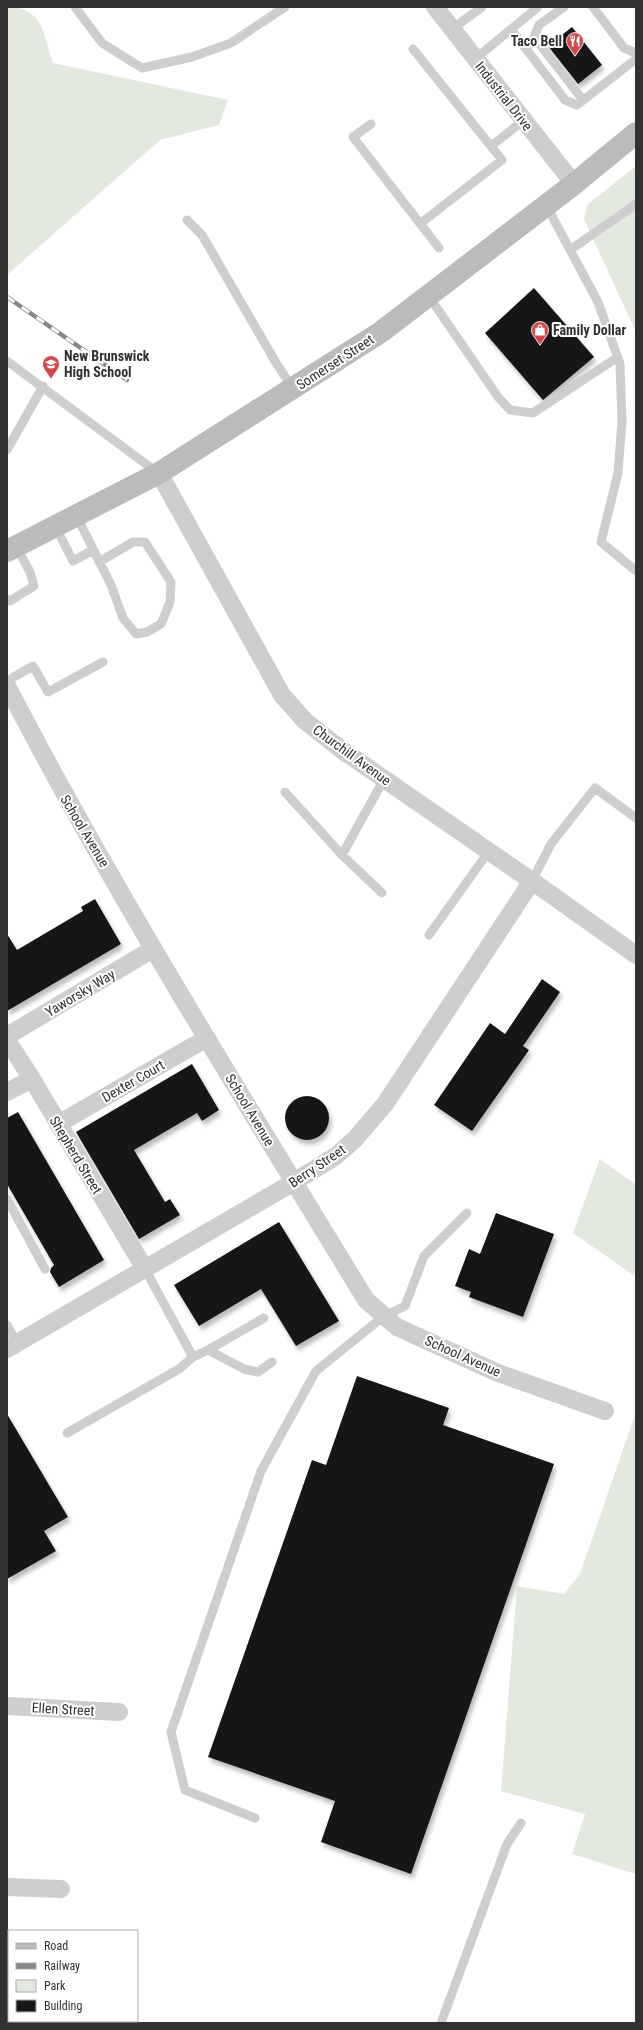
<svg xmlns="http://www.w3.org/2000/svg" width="643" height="2030" viewBox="0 0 643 2030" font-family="'Roboto Condensed',sans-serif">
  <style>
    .green { fill: #e3e9de }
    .building { fill: #181818; filter: url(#shadow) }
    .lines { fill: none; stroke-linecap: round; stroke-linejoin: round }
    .lane { stroke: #cecece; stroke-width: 9 }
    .street { stroke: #cecece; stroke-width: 18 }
    .secondary { stroke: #bbb; stroke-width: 22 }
    .rail-casing { stroke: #868686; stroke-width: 4.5 }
    .rail { stroke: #fff; stroke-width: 3; stroke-dasharray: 9; stroke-linecap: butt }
    .labels { text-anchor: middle; stroke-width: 4; stroke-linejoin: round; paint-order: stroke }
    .poi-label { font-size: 14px; font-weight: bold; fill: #313131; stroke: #fff; text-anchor: start }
    .street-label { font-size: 14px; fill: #313131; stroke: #fff }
  </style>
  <defs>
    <filter id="shadow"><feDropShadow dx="2.5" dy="4.5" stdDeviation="2" flood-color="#0004"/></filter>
  </defs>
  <rect width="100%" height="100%" fill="#fff"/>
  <path class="green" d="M7 7C44 7 43 35 53 63L228 100 219 125 160 140 8 274Z
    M636 166V332L584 219 587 205Z
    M600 1159 636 1185V1277L573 1233Z
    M636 1412V1874L572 1854 585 1814 501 1791 517 1586 564 1594 580 1574Z"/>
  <path class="building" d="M572 27 602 65 578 84 548 46Z
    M534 288 594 357 543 400 485 333Z
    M95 899 121 944 7 1011V934L17 950 83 911 81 907Z
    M542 979 560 992 523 1046 529 1050 472 1131 434 1105 490 1023 505 1034Z
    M192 1064 219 1110 202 1121 197 1113 134 1150 165 1202 170 1199 180 1215 139 1239 76 1132Z
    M285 1118a22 22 0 1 1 44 0a22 22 0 1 1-44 0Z
    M18 1112 104 1260 59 1287 50 1272 51 1268 54 1265 7 1184V1118Z
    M496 1213 554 1234 523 1317 469 1297 471 1292 455 1286 469 1249 480 1254Z
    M279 1222 339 1321 296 1346 261 1289 199 1326 174 1285Z
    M357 1376 449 1408 443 1425 554 1464 411 1874 321 1842 335 1801 208 1757 312 1460 326 1465Z
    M7 1414 68 1517 44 1531 56 1551 7 1579Z"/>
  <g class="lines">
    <path class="lane" d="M75 7 102 43 142 68 192 57 231 43 285 7
      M564 7 539 25 534 37 583 100
      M593 7 624 48 636 53
      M452 29 482 7
      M511 29 565 100 577 105 636 59
      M413 49 502 160 421 223
      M475 59 538 7
      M371 124 353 137 439 248
      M491 146 523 121
      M546 205 598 302 620 364 622 421 618 473 601 542 636 571
      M187 220 202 235 275 361 293 389
      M570 250 636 204
      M428 295 498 397 510 410 533 413 618 357
      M7 361 158 473
      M7 450 43 386
      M76 515 111 585 123 618 136 634 147 632 161 624 170 602 171 582 145 542H133L99 562
      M55 526 73 561 93 550
      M7 599 10 601 34 586 30 572 16 546
      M7 681 33 666 48 692 103 662
      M285 792 342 855 382 893
      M342 855 384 779
      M532 881 551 844 595 788 636 818
      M429 935 489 851
      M7 1199 45 1269
      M7 1325 17 1343
      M208 1350 264 1318
      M193 1357 208 1350 244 1369 258 1372 272 1362
      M67 1433 179 1369 193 1357 145 1269
      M255 1818 185 1790 171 1732 261 1471 316 1371 384 1316 405 1306 424 1256 467 1213
      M441 2023 507 1844 521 1823"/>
    <path class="street" d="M435 7 574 184
      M159 473 282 695 305 721 342 750 532 881 636 955
      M7 686C116 896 243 1098 366 1300L397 1327 498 1373 605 1411
      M7 1036 153 949
      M7 1040 32 1079 145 1269
      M7 1092 32 1079
      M58 1124 207 1038
      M7 1349 294 1182 336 1156 355 1139 385 1104 532 881
      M7 1706 119 1712
      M7 1887 61 1889"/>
    <path class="secondary" d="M7 551 159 473 381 332 574 184 636 133"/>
    <g class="rail-casing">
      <path id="rail" d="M7 297 127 380"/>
    </g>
    <use href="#rail" class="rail"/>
  </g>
  <defs>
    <g id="restaurant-pin" transform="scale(0.9)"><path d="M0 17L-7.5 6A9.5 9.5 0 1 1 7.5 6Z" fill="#d24949" stroke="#fff"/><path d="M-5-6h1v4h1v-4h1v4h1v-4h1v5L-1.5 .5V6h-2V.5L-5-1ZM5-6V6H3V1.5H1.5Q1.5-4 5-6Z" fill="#fff"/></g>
    <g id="shop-pin" transform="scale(0.9)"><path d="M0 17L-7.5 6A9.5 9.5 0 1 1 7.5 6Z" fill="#d24949" stroke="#fff"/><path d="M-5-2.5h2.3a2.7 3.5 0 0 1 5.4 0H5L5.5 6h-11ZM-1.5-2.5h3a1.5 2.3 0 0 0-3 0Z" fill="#fff"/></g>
    <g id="school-pin" transform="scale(0.9)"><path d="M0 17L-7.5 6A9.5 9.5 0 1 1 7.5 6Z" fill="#d24949" stroke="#fff"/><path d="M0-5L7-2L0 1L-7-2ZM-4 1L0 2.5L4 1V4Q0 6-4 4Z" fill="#fff"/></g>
  </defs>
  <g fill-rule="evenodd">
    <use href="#restaurant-pin" x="575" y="41"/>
    <use href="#shop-pin" x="540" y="330"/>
    <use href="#school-pin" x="51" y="364"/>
  </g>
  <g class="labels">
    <g class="poi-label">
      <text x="562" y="46" text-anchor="end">Taco Bell</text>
      <text x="553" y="335">Family Dollar</text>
      <text x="64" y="361">New Brunswick<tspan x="64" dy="16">High School</tspan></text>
    </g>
    <g class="street-label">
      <text transform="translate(504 96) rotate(52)" y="5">Industrial Drive</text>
      <text transform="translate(335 362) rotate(-33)" y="5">Somerset Street</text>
      <text transform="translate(352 755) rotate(36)" y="5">Churchill Avenue</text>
      <text transform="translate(85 831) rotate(59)" y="5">School Avenue</text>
      <text transform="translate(80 993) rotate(-31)" y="5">Yaworsky Way</text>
      <text transform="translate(133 1081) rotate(-30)" y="5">Dexter Court</text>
      <text transform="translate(250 1110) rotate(59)" y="5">School Avenue</text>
      <text transform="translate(76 1155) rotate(59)" y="5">Shepherd Street</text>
      <text transform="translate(317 1166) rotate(-34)" y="5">Berry Street</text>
      <text transform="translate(463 1356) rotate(24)" y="5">School Avenue</text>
      <text transform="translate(63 1709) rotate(3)" y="5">Ellen Street</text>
    </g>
  </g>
  <rect width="643" height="2030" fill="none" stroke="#313131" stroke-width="16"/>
  <rect x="8" y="1930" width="130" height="92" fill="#ffffff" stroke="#adadad"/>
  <rect x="16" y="1943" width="20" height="6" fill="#bbbbbb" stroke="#adadad"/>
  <text x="44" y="1950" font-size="12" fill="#313131">Road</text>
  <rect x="16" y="1963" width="20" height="6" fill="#868686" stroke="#adadad"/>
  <text x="44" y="1970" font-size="12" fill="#313131">Railway</text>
  <rect x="16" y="1980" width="20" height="12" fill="#e3e9de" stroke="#adadad"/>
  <text x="44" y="1990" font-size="12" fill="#313131">Park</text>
  <rect x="16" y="2000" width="20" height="12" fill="#181818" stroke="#adadad"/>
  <text x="44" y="2010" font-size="12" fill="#313131">Building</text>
</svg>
